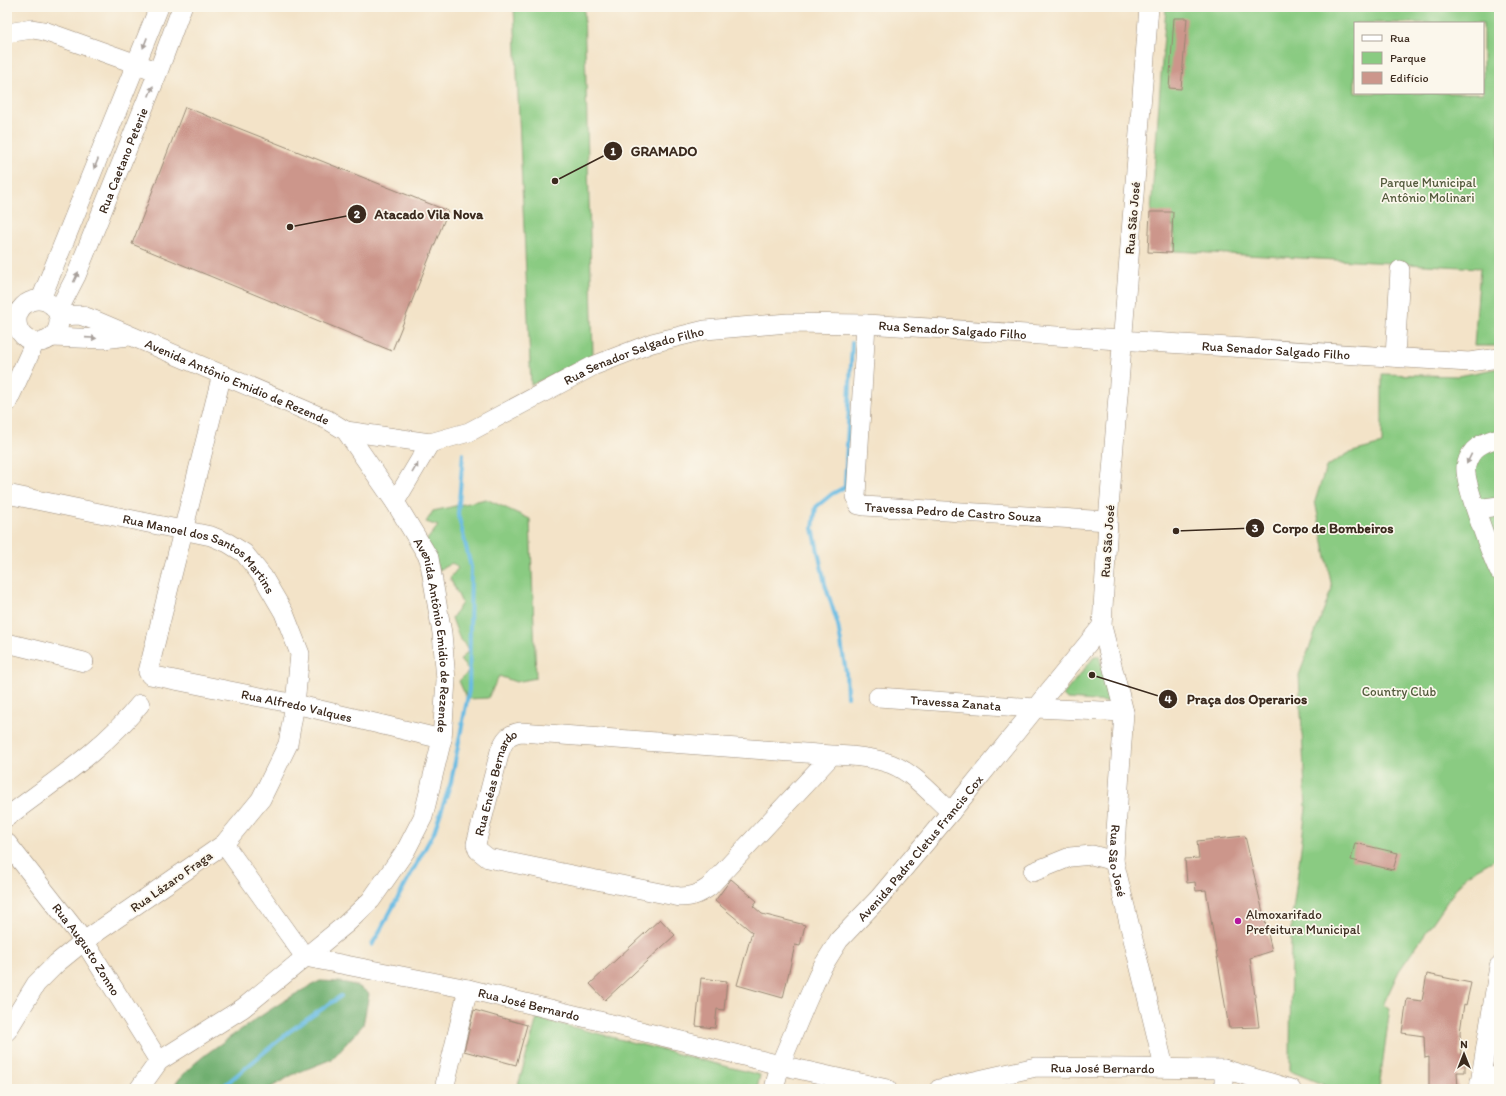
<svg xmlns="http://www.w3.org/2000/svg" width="1506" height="1096" viewBox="0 0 1506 1096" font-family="Itim,sans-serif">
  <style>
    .green { fill: #8acb82; stroke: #627a50; fill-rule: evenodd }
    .forest { fill: #6faf70; stroke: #556c47 }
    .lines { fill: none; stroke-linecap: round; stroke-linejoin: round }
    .stream { stroke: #67bbe3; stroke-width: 4 }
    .building { fill: #cc968b }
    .minor-casing { stroke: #978673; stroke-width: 20 }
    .minor { stroke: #fff; stroke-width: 19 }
    .oneway { fill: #a79f9a }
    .poi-dot { fill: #b5179e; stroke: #fbf7ec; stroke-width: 1.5 }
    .labels { text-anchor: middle; stroke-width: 3.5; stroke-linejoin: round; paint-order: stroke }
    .street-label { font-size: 13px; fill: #3b2a1e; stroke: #fbf7ec }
    .park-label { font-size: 13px; fill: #535a3c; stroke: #fbf7ec }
    .poi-label { font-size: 13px; fill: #3b2a1e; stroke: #fbf7ec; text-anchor: start }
    .leader { fill: none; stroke: #3b2a1e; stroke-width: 1.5 }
    .callout-dot { fill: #3b2a1e; stroke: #fbf7ec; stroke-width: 1.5 }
    .mark-label { font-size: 12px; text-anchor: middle; font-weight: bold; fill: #fff }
    .callout-label { font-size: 14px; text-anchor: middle; font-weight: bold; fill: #3b2a1e; stroke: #fbf7ec; stroke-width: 3.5; stroke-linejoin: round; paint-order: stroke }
  </style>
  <rect width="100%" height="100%" fill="#fbf7ec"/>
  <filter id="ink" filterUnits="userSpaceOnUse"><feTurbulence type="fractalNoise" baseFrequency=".025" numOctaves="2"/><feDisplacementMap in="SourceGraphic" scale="8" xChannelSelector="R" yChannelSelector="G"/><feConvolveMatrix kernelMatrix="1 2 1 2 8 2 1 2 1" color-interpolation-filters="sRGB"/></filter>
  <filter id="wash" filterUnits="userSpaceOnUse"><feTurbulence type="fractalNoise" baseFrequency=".012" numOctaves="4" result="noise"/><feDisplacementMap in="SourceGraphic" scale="16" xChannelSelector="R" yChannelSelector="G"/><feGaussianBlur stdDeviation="0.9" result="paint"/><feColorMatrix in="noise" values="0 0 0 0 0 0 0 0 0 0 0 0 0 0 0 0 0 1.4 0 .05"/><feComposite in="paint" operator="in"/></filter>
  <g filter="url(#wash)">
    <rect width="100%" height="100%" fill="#f3e3c8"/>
    <path class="green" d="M514 7H584L593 355 531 385Z
      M1166 7H1499V346H1474L1480 268 1174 251V226L1150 225ZM1355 23H1483V93H1355Z
      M1499 368V857L1465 876 1399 971 1383 1005 1390 1008 1379 1089H1334L1290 1071 1291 926 1306 808 1299 675 1332 588 1315 501 1326 467 1349 453 1382 444V374L1459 376Z
      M486 499 530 519 536 678 516 682 499 676 488 698 467 699 459 681 469 671 460 660 469 650 459 637 452 618 462 603 450 578 458 568 452 563 439 570 426 541 438 526 426 522 433 511Z
      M1095 656H1099L1111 697 1109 702 1067 699 1063 695Z
      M537 1018 760 1075 757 1089H517Z"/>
    <path class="forest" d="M320 981C338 982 355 981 369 994L363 1025 332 1059 294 1074 268 1089H172C188 1064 215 1048 239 1031 265 1013 291 995 320 981Z"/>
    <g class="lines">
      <path class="stream" d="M847 697 846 672 838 625 825 584 813 528 816 507 832 494 845 487 852 343
        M372 945 434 832 451 782 469 690 471 567 458 514 463 454
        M220 1089 290 1031 341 996"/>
    </g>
    <g id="blocks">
      <path class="building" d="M1174 18H1187L1181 89 1169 88Z
        M185 107 448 211 392 351 132 244Z
        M1150 212H1173L1171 253 1148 252Z
        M1245 836 1272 951 1250 958 1259 1027 1229 1028 1206 890 1196 891 1195 882 1187 883 1185 859 1199 858 1197 841Z
        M1355 843 1398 853 1393 870 1351 860Z
        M731 879 757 901 753 906 762 914 805 925 800 946 795 945 783 998 737 985 752 932 715 901Z
        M660 919 675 935 605 1000 590 984Z
        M1427 974 1471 983 1466 1005 1464 1004 1460 1032 1461 1058H1465V1072H1457L1458 1089H1429V1057L1425 1058 1424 1036 1402 1033 1407 999 1422 1001Z
        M701 978 727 981 724 1010 717 1009 715 1028 696 1026Z
        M474 1010 527 1025 516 1065 464 1051Z"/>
    </g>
  </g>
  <g filter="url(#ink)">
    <use href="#blocks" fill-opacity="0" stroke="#978673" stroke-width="1"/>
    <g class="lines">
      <g class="minor-casing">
        <g id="minor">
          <path id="s1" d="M1149 7 1108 521 1102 626 1124 712 1114 861 1164 1067"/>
          <path d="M7 33 32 29 44 31 148 68"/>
          <path d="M41 299 159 7"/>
          <circle cx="38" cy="321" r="21"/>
          <path id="s2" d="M58 311 76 276 158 72 182 7"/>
          <path id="s3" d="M59 316 80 315 94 320 328 420 346 431 395 502 429 558 442 633 446 680 442 739 423 817 406 850 371 900 346 924 243 1008 159 1061 139 1089"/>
          <path id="s4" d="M866 324 856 496 859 505 864 506 1108 521"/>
          <path d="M52 337 103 339 129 336"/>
          <path d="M1395 357 1400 270"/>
          <path d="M7 403 35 342"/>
          <path d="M346 431 430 443 395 502"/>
          <path d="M1499 438C1483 442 1470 448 1466 466 1463 481 1491 554 1499 571"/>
          <path id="s5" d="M430 443 469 432 593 366 652 343 705 330 788 323 866 324 1469 362 1499 358"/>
          <path id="s6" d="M7 494 182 530 211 536 228 543 244 553 263 577 284 613 300 654 295 704 288 744 261 799 224 844 84 941 57 963 36 984 7 1031"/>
          <path d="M1476 509 1499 506"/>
          <path d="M7 643 84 662"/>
          <path d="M148 672 222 374"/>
          <path id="s7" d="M150 675 295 704 442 739"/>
          <path id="s8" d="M878 697 1035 708 1124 712"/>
          <path id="s9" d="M832 755 709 887C699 894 693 897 680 897L488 858 478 850 476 844 500 751C505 739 508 734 521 732L832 755C851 756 873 757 891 764 914 773 933 796 951 812"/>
          <path d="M7 817C53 782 104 749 140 704"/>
          <path id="s10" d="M7 843 84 941 159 1061"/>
          <path id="s11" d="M224 844 305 957 468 989 780 1065 887 1089"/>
          <path d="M1033 872 1070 857 1092 855 1114 861"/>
          <path d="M1480 1082 1499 1075"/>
          <path d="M444 1089 468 989"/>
          <path id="s12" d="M774 1089 780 1065 806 1003 821 969 839 940 879 898 951 812 1102 626"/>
          <path id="s13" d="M939 1089 1036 1067 1224 1069 1291 1089"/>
          <path d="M1224 1089V1069"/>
          <path d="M1479 1089 1499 966"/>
        </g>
      </g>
      <use href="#minor" class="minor"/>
    </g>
    <defs><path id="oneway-solid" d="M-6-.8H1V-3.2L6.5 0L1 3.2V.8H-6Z"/></defs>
    <g class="oneway">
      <use href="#oneway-solid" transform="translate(145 43) rotate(111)"/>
      <use href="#oneway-solid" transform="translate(151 91) rotate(-68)"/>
      <use href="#oneway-solid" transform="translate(96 164) rotate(112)"/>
      <use href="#oneway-solid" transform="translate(76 277) rotate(-65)"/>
      <use href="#oneway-solid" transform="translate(91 338) rotate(4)"/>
      <use href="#oneway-solid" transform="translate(1469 459) rotate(116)"/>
      <use href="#oneway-solid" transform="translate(415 468) rotate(-60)"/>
    </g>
  </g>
  <circle class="poi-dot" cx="1238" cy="921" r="4"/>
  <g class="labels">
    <g class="street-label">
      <text dy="5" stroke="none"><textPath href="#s2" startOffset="164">Rua Caetano Peterie</textPath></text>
      <text transform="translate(1132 218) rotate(-85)" y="5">Rua São José</text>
      <text dy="5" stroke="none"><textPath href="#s5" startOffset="547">Rua Senador Salgado Filho</textPath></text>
      <text dy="5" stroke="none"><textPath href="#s5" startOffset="871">Rua Senador Salgado Filho</textPath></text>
      <text dy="5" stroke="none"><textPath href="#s5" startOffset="223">Rua Senador Salgado Filho</textPath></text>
      <text dy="5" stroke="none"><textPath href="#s3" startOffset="192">Avenida Antônio Emidio de Rezende</textPath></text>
      <text dy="5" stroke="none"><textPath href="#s4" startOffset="276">Travessa Pedro de Castro Souza</textPath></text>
      <text transform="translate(1107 541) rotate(-86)" y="5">Rua São José</text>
      <text dy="5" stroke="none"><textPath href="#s6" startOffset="206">Rua Manoel dos Santos Martins</textPath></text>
      <text dy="5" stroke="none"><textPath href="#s3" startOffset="540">Avenida Antônio Emidio de Rezende</textPath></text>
      <text dy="5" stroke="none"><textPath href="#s8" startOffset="78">Travessa Zanata</textPath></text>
      <text dy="5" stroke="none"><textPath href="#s7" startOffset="150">Rua Alfredo Valques</textPath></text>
      <text dy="5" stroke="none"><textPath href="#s9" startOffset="492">Rua Enéas Bernardo</textPath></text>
      <text dy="5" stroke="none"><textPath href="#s12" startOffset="286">Avenida Padre Cletus Francis Cox</textPath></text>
      <text dy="5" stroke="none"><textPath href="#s1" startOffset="859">Rua São José</textPath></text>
      <text transform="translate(171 881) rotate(-35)" y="5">Rua Lázaro Fraga</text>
      <text dy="5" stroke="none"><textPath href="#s10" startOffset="133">Rua Augusto Zonno</textPath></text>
      <text dy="5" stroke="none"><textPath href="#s11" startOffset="368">Rua José Bernardo</textPath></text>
      <text dy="5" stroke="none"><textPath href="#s13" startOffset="166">Rua José Bernardo</textPath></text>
    </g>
    <g class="park-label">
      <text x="1428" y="187">Parque Municipal<tspan x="1428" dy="15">Antônio Molinari</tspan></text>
      <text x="1399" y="696">Country Club</text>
    </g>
    <g class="poi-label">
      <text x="1246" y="919">Almoxarifado<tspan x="1246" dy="15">Prefeitura Municipal</tspan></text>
    </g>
  </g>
  <path class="leader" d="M555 181L613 151M290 227L357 214M1176 531L1255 528M1092 675L1168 699"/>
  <g class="callout-dot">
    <circle cx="555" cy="181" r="4"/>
    <circle cx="290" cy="227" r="4"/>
    <circle cx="1176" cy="531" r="4"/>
    <circle cx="1092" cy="675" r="4"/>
    <circle cx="613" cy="151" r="10"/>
    <circle cx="357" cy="214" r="10"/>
    <circle cx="1255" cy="528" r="10"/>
    <circle cx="1168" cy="699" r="10"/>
  </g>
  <g class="mark-label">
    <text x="613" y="155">1</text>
    <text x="357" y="218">2</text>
    <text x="1255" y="532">3</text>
    <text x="1168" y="703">4</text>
  </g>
  <g class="callout-label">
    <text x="664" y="156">GRAMADO</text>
    <text x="429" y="219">Atacado Vila Nova</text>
    <text x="1333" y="533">Corpo de Bombeiros</text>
    <text x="1247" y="704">Praça dos Operarios</text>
  </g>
  <rect width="1506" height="1096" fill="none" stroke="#fbf7ec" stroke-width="24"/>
  <rect x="1354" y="22" width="130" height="72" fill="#fbf7ec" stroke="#aea59a"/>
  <rect x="1362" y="35" width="20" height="6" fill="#ffffff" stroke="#aea59a"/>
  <text x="1390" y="42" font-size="12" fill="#3b2a1e">Rua</text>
  <rect x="1362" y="52" width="20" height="12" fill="#8acb82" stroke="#aea59a"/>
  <text x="1390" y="62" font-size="12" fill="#3b2a1e">Parque</text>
  <rect x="1362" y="72" width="20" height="12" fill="#cc968b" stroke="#aea59a"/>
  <text x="1390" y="82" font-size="12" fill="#3b2a1e">Edifício</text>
  <g transform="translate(1464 1054)" stroke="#fbf7ec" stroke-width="3" paint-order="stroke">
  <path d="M0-3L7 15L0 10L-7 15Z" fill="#3b2a1e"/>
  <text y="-6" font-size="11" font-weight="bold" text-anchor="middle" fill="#3b2a1e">N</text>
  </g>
</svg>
